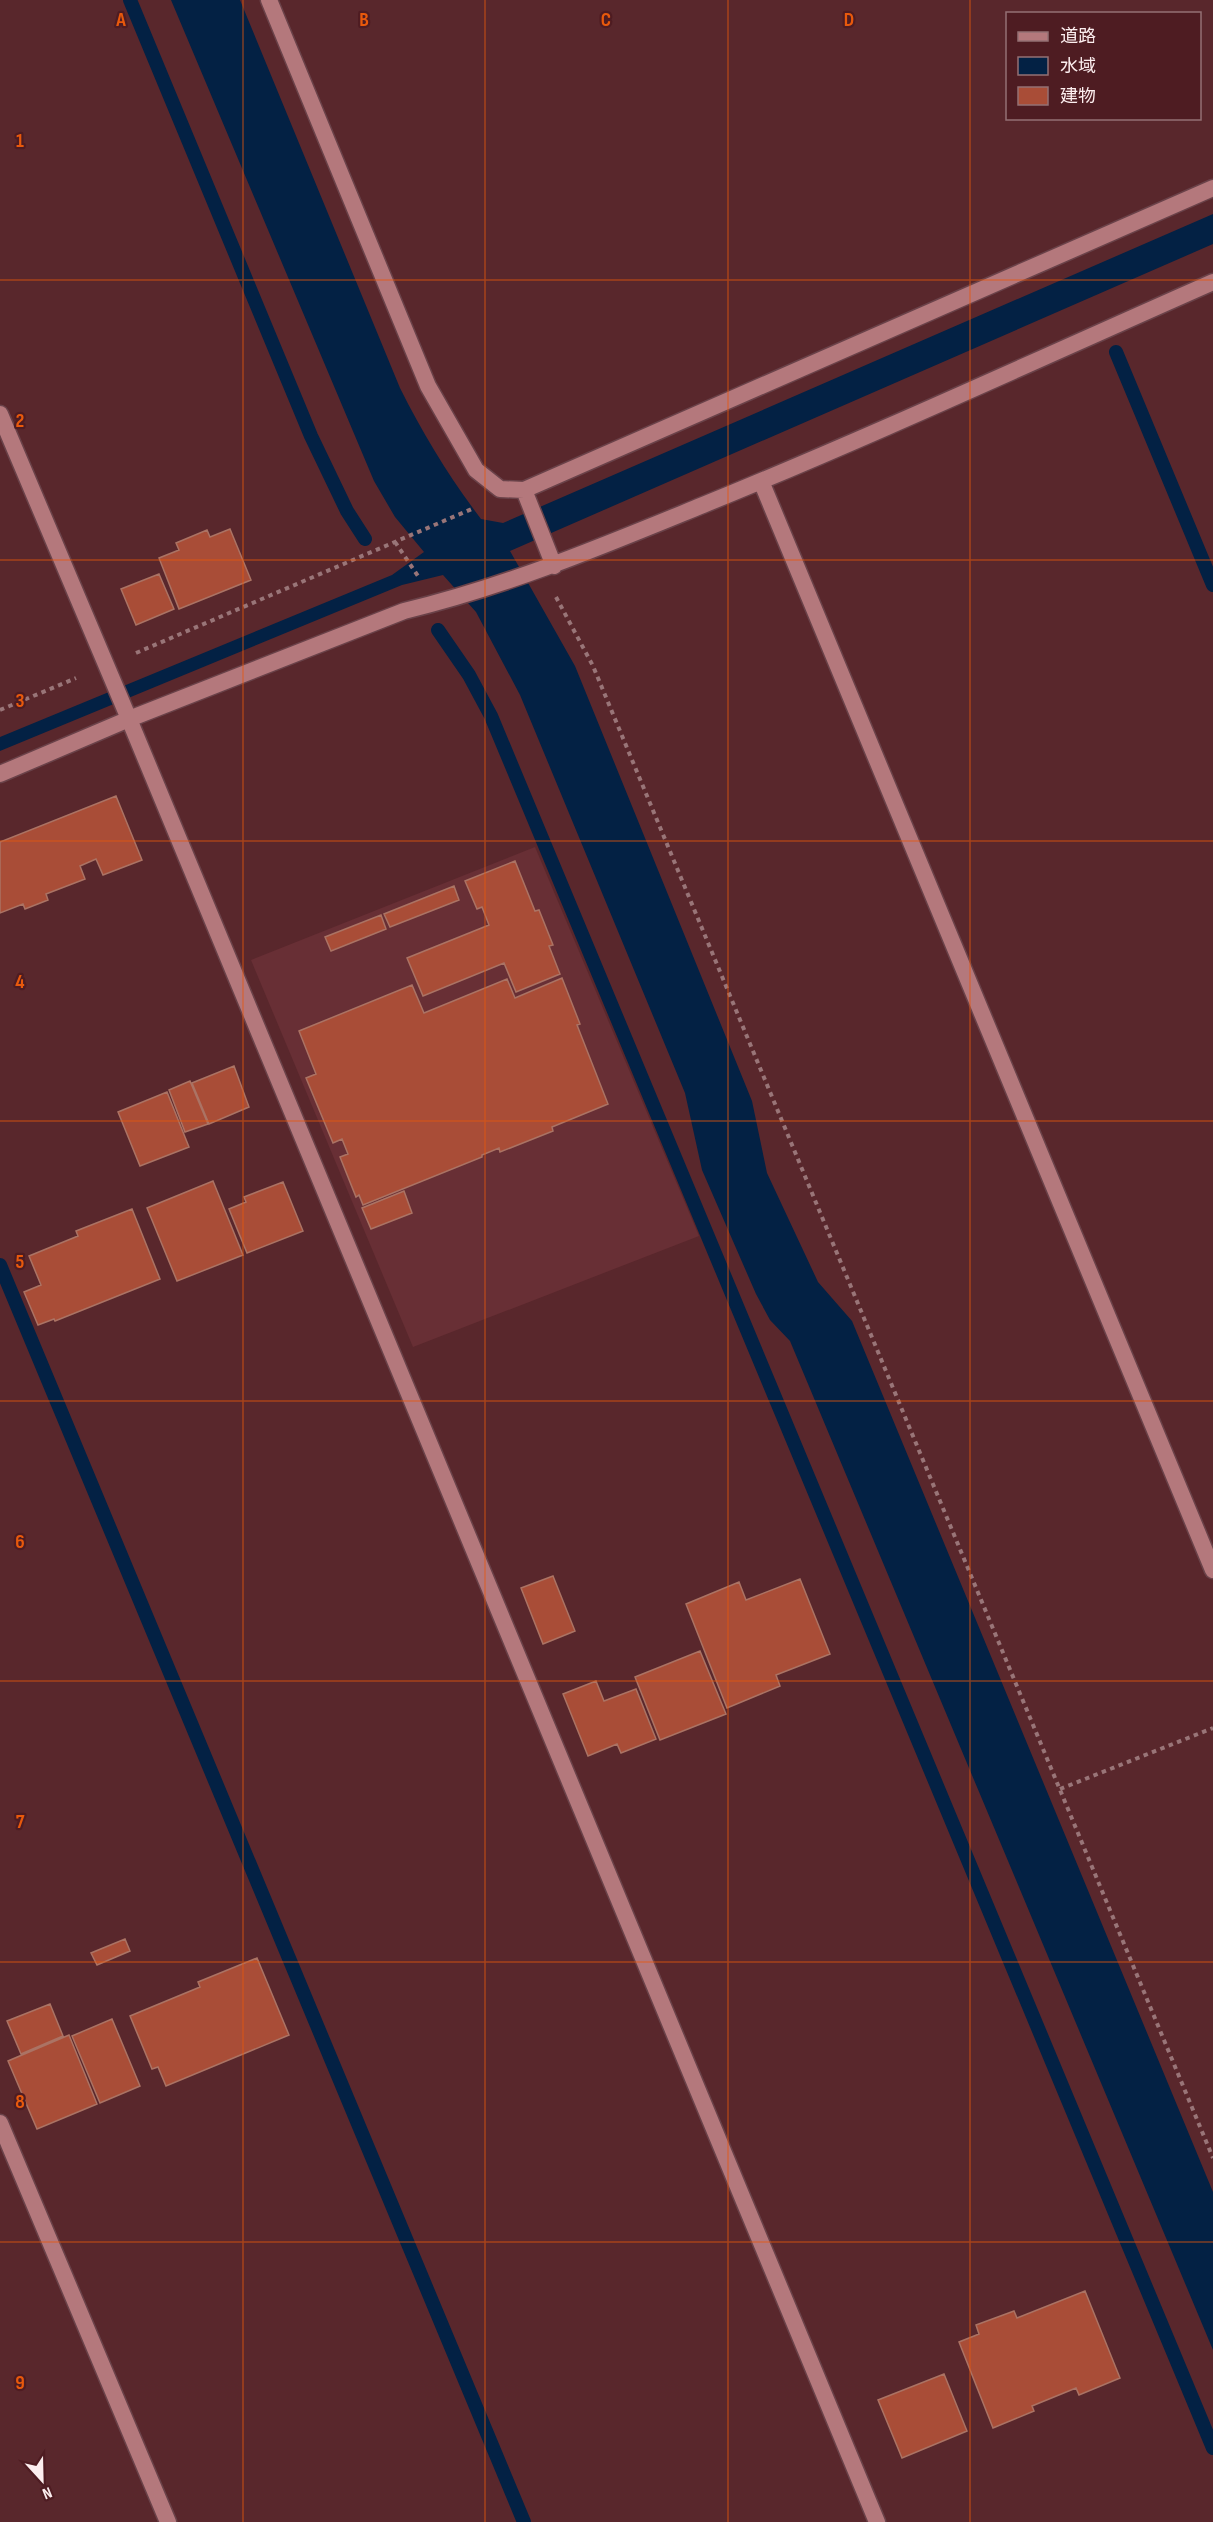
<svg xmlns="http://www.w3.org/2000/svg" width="1213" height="2522" viewBox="0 0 1213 2522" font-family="'Sofia Sans Condensed','Noto Sans JP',sans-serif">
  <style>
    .built { fill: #682f35 }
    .water { fill: #032144 }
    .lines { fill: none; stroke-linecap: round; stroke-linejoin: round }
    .stream { stroke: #032144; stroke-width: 14 }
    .building { fill: #a94d37; stroke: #ab7364; stroke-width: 1.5 }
    .minor-casing { stroke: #6a4249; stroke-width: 19 }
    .path { stroke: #997578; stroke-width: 4; stroke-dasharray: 4.5 4.5; stroke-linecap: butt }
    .minor { stroke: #b4787c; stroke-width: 16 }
    .grid { fill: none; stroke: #e8590c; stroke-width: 1.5; stroke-opacity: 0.55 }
    .grid-label { font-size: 20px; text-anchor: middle; font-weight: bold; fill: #e8590c; stroke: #4e1c22; stroke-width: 4.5; stroke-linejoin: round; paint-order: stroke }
  </style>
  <rect width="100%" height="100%" fill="#59272c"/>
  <path class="built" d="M535 847 699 1236 413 1347 251 960Z"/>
  <path class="water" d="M171 0H240L400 388C423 434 449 477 481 519L503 523 1213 214V244L510 551 575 666 752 1101 767 1173 818 1282 852 1321 1213 2192V2350L790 1341 770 1320 756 1294 702 1170 685 1093 520 695 476 612 443 575 402 585 0 751V737L392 575 424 552 395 517 374 481Z"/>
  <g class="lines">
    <path class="stream" d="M130 0 311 436 347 511 365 539
      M1116 352 1213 585
      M438 630 469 675 491 716 1213 2448
      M0 1265 524 2522"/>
  </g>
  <path class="building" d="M230 529 251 580 179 609 159 558 179 550 176 543 207 530 210 537Z
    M159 574 174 609 136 625 121 589Z
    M116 796 142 860 103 875 96 859 80 866 85 879 46 894 48 900 25 909 23 904 0 913V842Z
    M515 861 535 911 539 910 553 945 549 946 560 974 516 992 504 963 423 996 407 958 489 925 482 907 477 909 465 881Z
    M454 886 459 900 390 927 384 914Z
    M381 915 386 929 331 951 325 937Z
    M562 978 580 1024 577 1025 608 1104 552 1127 553 1131 500 1152 499 1148 482 1155V1157L363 1205 359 1195 356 1197 340 1157 348 1154 342 1139 333 1143 306 1078 316 1074 299 1031 412 985 424 1013 507 979 515 998Z
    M234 1066 249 1107 209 1124 192 1083Z
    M190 1081 208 1124 185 1132 169 1090Z
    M167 1092 189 1147 140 1166 118 1112Z
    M213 1181 243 1255 177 1281 147 1208Z
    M283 1182 303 1231 247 1253 229 1209 246 1202 244 1197Z
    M404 1191 412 1213 371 1229 362 1208Z
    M132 1209 160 1279 55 1321 54 1319 38 1325 24 1292 41 1285 29 1256 78 1236 76 1231Z
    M553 1576 575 1631 543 1644 521 1588Z
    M800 1579 830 1654 776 1675 780 1686 727 1708 686 1604 739 1582 746 1600Z
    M700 1651 726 1714 660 1740 635 1677Z
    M596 1681 604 1701 636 1689 656 1739 621 1753 617 1744 588 1756 563 1694Z
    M125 1939 130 1951 97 1965 91 1953Z
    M257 1958 289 2035 166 2086 158 2067 152 2069 130 2016 200 1987 198 1982Z
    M50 2004 63 2036 21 2054 7 2021Z
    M112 2019 140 2086 100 2103 72 2036Z
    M69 2035 97 2104 37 2129 8 2061Z
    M1085 2291 1120 2378 1079 2395 1076 2388 1032 2406 1034 2411 993 2428 959 2342 979 2334 976 2325 1014 2311 1017 2318Z
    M944 2374 967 2431 902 2458 878 2400Z"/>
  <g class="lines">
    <g class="minor-casing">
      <path id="minor" d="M269 0 428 386 476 470 500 489 524 490 1213 188
        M0 414 129 719 877 2522
        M761 481 1213 1570
        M524 490 554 566
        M0 774 129 719 404 611C508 586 605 545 703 505 875 435 1043 357 1213 282
        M0 2123 168 2522"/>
    </g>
    <path class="path" d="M395 542 418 576
      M556 597 593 666 1213 2158
      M136 653 474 508
      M0 710 76 678
      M1060 1789 1213 1728"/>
    <use href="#minor" class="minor"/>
  </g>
  <path class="grid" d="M243 0V2522M485 0V2522M728 0V2522M970 0V2522M0 280H1213M0 560H1213M0 841H1213M0 1121H1213M0 1401H1213M0 1681H1213M0 1962H1213M0 2242H1213"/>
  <g class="grid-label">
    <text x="121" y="26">A</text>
    <text x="364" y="26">B</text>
    <text x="606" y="26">C</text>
    <text x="849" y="26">D</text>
    <text x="20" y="147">1</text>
    <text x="20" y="427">2</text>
    <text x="20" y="707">3</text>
    <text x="20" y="988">4</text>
    <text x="20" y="1268">5</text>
    <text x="20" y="1548">6</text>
    <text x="20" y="1828">7</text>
    <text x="20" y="2108">8</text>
    <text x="20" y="2389">9</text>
  </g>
  <rect x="1006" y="12" width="195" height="108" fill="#4e1c22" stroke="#947074" stroke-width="1.5"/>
  <rect x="1018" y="32" width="30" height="9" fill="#b4787c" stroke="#947074" stroke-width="1.5"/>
  <text x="1060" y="42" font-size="18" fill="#fceeef">道路</text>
  <rect x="1018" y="57" width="30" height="18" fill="#032144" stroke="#947074" stroke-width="1.5"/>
  <text x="1060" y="72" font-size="18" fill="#fceeef">水域</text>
  <rect x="1018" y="87" width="30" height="18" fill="#a94d37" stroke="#947074" stroke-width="1.5"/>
  <text x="1060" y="102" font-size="18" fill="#fceeef">建物</text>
  <g transform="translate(42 2480) rotate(158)" stroke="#4e1c22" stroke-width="4.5" paint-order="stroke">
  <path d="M0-4.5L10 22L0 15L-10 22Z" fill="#fceeef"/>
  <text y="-9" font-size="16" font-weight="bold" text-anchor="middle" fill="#fceeef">N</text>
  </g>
</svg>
